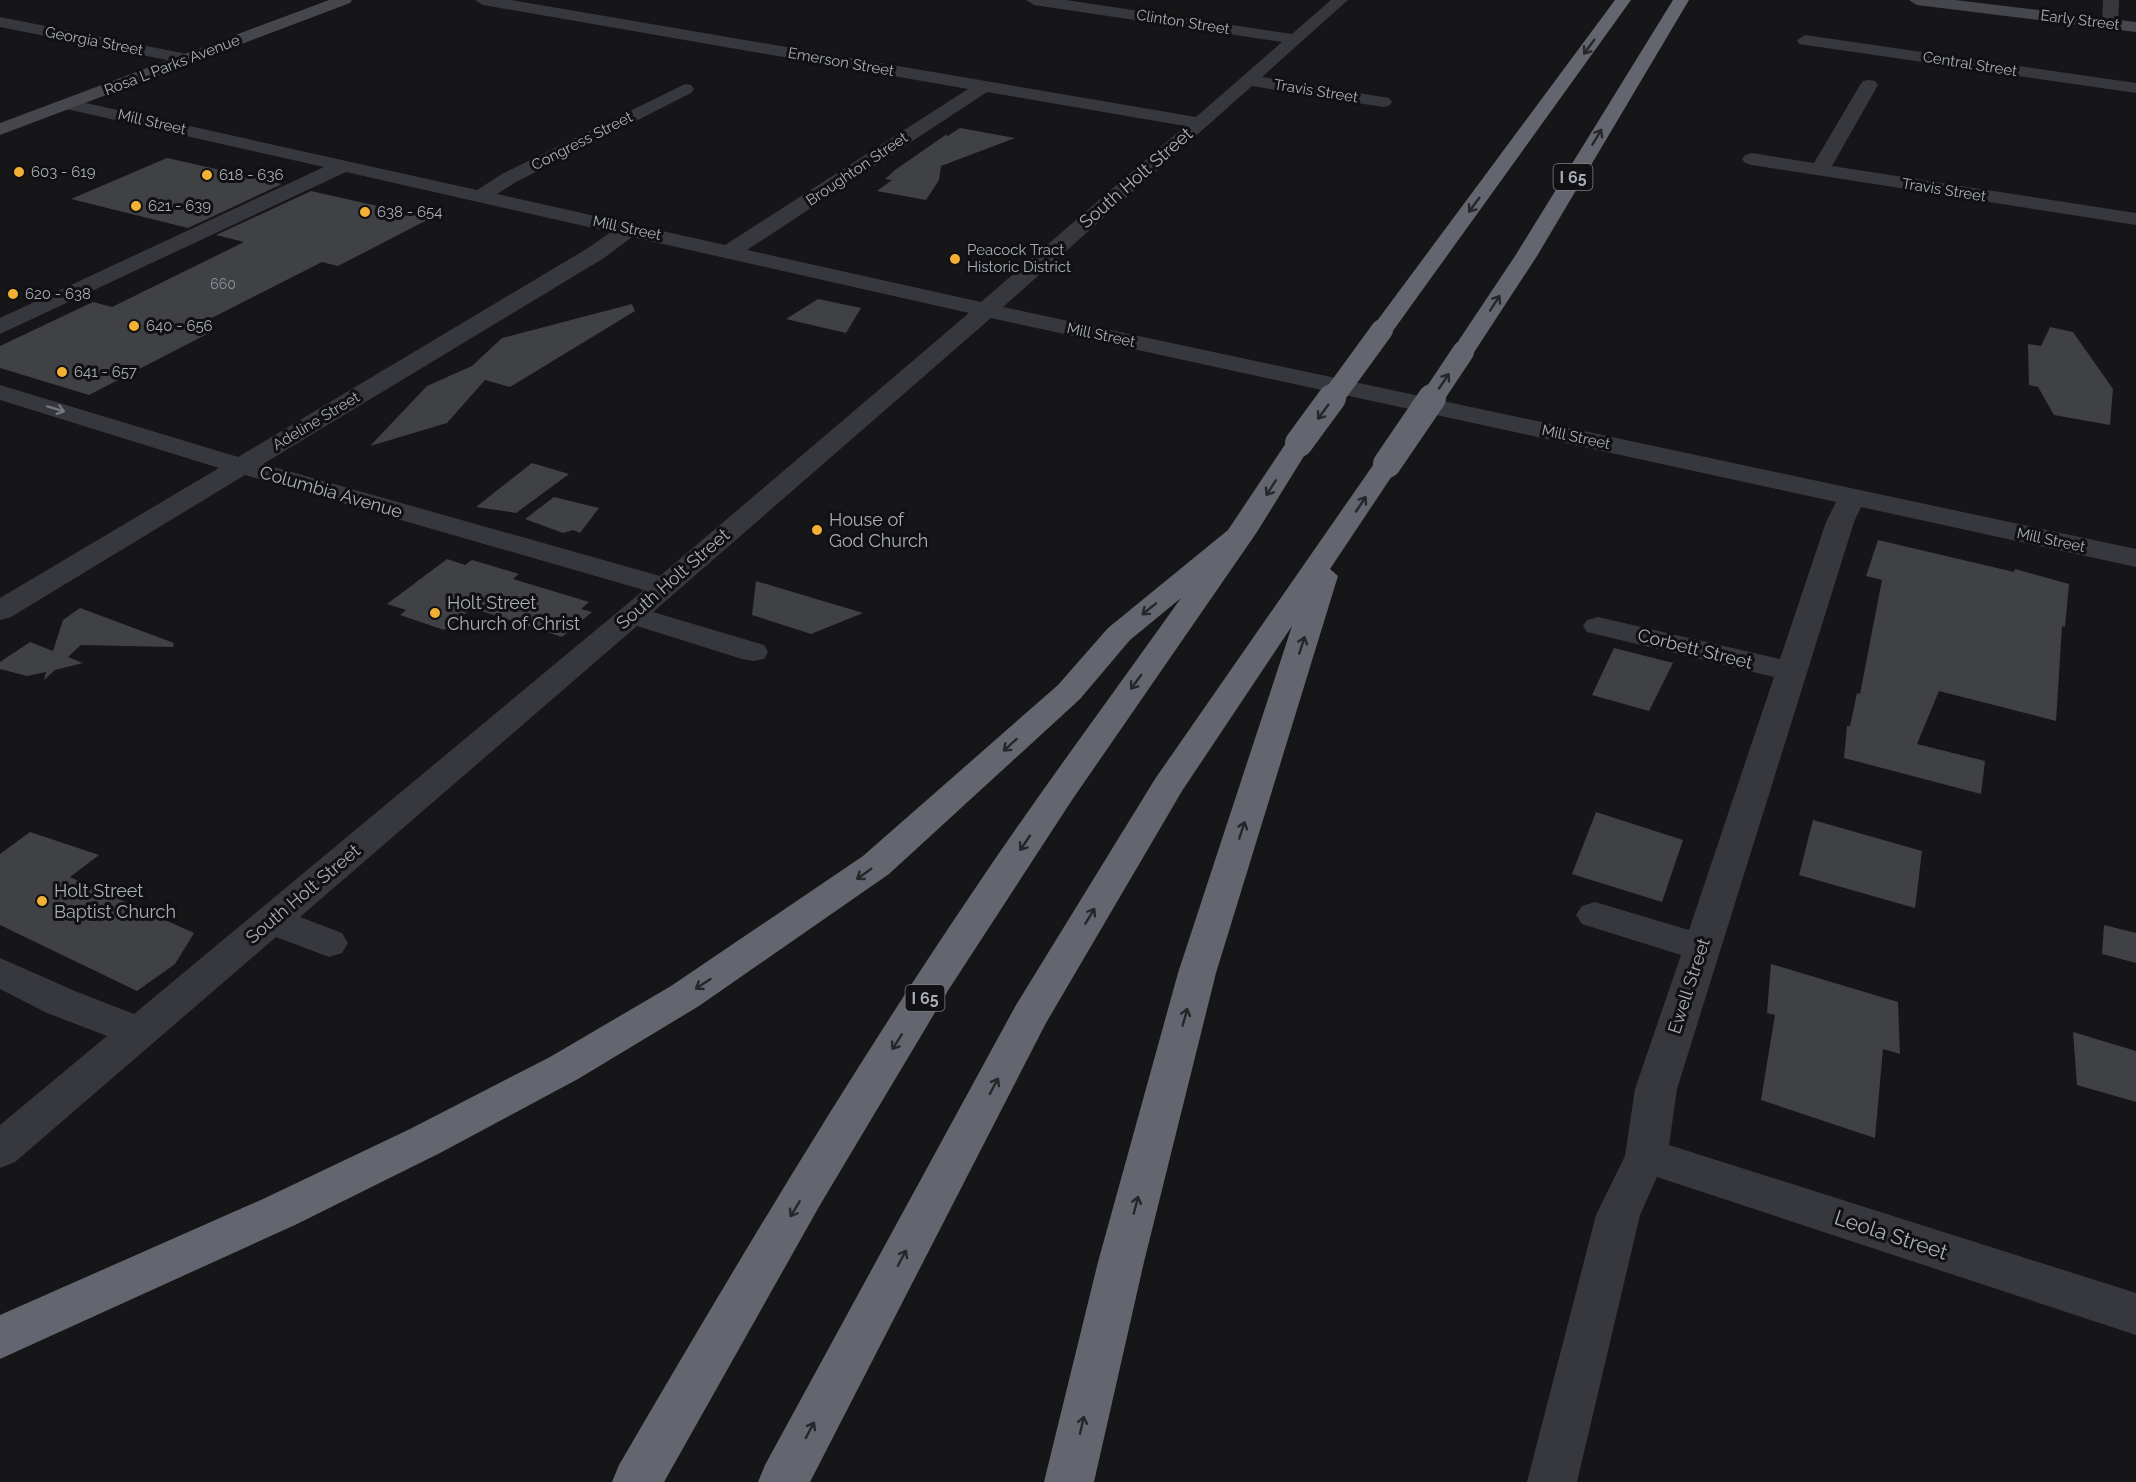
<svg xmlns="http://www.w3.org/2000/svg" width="2136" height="1482" viewBox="0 0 2136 1482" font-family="Raleway,sans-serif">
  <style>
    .building { fill: #404145 }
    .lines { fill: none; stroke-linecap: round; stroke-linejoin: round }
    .street { fill: #37383d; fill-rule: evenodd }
    .secondary { fill: #45474d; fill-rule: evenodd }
    .highway { fill: #63666e; fill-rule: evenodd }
    .highway-bridge-far1 { stroke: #63666e; stroke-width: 22 }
    .highway-bridge { stroke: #63666e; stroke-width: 28 }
    .oneway { stroke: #26262a }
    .oneway2 { stroke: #757881 }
    .poi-dot { fill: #f2b134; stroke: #111113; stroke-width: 2 }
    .labels { text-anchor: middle; stroke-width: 6; stroke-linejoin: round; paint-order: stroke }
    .far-number-label { font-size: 14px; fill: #8e929b }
    .far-street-label { font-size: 15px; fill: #a8adb8; stroke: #111113 }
    .far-poi-label { font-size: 15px; fill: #a8adb8; stroke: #111113; text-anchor: start }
    .shield { fill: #111113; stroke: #7b7e86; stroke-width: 1.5 }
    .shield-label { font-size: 16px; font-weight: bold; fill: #a8adb8 }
    .street-label { font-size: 18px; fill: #a8adb8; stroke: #111113 }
    .poi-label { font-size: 18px; fill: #a8adb8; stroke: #111113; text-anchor: start }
    .near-street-label { font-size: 21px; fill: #a8adb8; stroke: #111113 }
  </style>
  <rect width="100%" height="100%" fill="#161618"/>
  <path class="building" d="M960 128 1015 138 941 166 939 180 926 200 877 191 892 180 885 179 895 170 947 134 946 137Z
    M167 158 282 184 188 228 71 199Z
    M311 191 431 218 338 266 322 262 190 329 207 334 89 395 0 368V346L93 302 112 307 244 242 216 235Z
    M818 299 861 308 846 333 786 319Z
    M632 304 635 311 510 387 485 380 447 423 370 446 427 386 472 366 502 338Z
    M2050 327 2073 332 2113 389 2110 425 2054 415 2038 387 2029 385 2028 344 2041 346Z
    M532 463 569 474 516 513 476 507Z
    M554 497 599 508 580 533 573 530 563 533 525 519Z
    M1878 540 2014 572 2015 569 2069 584 2065 627 2062 626 2056 721 1939 691 1917 744 1985 761 1981 794 1844 758 1847 726H1850L1857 693 1860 694 1882 580 1866 576Z
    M447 559 465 565 472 560 519 574 513 579 589 602 581 609 592 612 562 637 472 608 444 630 400 615 406 610 387 604Z
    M756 581 863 613 811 634 752 615Z
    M80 608 174 643 173 647 81 645 68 657 83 663 55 670 44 680 46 672 27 676 0 669V662L30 642 53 651 63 620Z
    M1614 648 1673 663 1649 711 1592 695Z
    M1596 812 1683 840 1662 902 1572 874Z
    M1813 820 1922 851 1915 908 1799 875Z
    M30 832 99 855 70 877 194 933 175 964 137 991 0 925V854Z
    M2104 925 2136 933V963L2102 954Z
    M1771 964 1898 1002 1900 1054 1883 1049 1875 1138 1761 1100 1775 1015 1767 1013Z
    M2073 1032 2136 1051V1102L2077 1085Z"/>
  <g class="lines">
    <path class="street" d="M475 0H511L1196 117 1282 42 1034 5 1026 0H1066L1292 34 1331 0H1348L1262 77 1383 97 1389 98 1392 102 1389 106 1383 107 1252 86 1003 307 2136 549V567L1861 507 1854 522 1677 1089 1669 1145 2136 1293V1335L1657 1177 1640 1215 1577 1482H1527L1596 1215 1625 1156 1635 1089 1681 955 1582 924 1576 915 1582 906 1595 902 1689 930 1774 677 1587 632 1583 626 1587 620 1598 617 1780 659 1826 522 1836 502 991 318 653 612 764 645 768 652 764 659 753 661 742 659 637 626 300 917 342 933 348 943 342 953 329 957 276 937 15 1162 0 1168V1125L107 1036 47 1013 0 989V958L75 991 134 1014 644 590 245 475 11 617 0 620V598L219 468 0 400V385L238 457 588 248 611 232 346 172 0 334V318L324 167 62 108 59 104 62 100 68 99 477 190 502 174 685 84 691 85 694 89 691 93 516 182 497 194 725 245 968 89 483 5ZM987 92 1185 126 981 302 747 250ZM632 237 969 313 660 576 263 464 604 258Z
      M2103 0H2119L2118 24 2116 27 2110 29 2102 24Z
      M0 17 187 54 193 55 196 59 193 63 187 64 0 27Z
      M1805 35 2136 83V93L1799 44 1797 40Z
      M1869 80 1875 81 1878 85 1832 166 2136 213V225L1752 165 1745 163 1742 159 1745 155 1752 153 1814 163 1860 85 1863 81Z"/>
    <path class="secondary" d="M329 0H352L350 3 0 135V123Z
      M1909 0H1955L2136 22V32L1917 5Z"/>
    <path class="highway" d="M1615 0H1631L1390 335 1382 337 1374 335 1370 330 1374 325Z
      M1673 0H1689L1537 256 1471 357 1463 359 1455 357 1451 352 1515 256Z
      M1299 435 1308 437 1312 443 1257 532 1072 800 949 989 820 1205 664 1482H612L619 1465C731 1273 844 1083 968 899 1036 797 1110 698 1181 598L1130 640 1080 699 889 874 699 1006 578 1079 440 1153 295 1225 0 1359V1315L263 1199 410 1129 550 1057 671 986 863 856 1058 685 1108 628 1228 530 1290 437Z
      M1387 456 1396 458 1400 464 1330 569 1338 576 1216 973 1144 1262 1094 1482H1044L1098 1262 1178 973 1292 626 1182 791 1046 1023 810 1482H758L765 1465 1016 1005 1155 779 1378 458Z"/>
    <path class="highway-bridge-far1" d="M1331 400 1382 330
      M1431 400 1463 352"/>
    <path class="highway-bridge" d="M1299 443 1332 398
      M1387 464 1432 398"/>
  </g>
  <defs><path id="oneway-shaft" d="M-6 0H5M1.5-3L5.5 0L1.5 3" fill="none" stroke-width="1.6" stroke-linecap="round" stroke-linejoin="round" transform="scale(1.5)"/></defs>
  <g class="oneway">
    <use href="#oneway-shaft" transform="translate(1589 47) rotate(126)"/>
    <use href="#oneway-shaft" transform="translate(1597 137) rotate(-59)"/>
    <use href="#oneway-shaft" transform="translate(1474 205) rotate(126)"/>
    <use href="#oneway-shaft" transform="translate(1495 303) rotate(-57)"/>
    <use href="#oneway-shaft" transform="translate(1444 381) rotate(-56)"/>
    <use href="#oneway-shaft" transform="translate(1323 412) rotate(126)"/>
    <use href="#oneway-shaft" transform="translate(1271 488) rotate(122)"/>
    <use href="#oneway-shaft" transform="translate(1361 504) rotate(-56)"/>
    <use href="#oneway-shaft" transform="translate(1149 609) rotate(141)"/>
    <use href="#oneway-shaft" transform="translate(1302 645) rotate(-72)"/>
    <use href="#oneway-shaft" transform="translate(1136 682) rotate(126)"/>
    <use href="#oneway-shaft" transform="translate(1010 745) rotate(138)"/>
    <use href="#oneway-shaft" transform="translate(1242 830) rotate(-72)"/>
    <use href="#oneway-shaft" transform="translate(1025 843) rotate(124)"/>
    <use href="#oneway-shaft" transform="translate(864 874) rotate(145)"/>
    <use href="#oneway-shaft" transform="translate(1090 916) rotate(-59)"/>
    <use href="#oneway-shaft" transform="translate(703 984) rotate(147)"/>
    <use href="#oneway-shaft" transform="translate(1185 1017) rotate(-75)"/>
    <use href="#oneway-shaft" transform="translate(897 1042) rotate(122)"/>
    <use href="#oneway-shaft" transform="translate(994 1086) rotate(-62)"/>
    <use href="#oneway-shaft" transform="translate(1136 1205) rotate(-75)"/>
    <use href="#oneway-shaft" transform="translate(795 1209) rotate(121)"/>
    <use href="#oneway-shaft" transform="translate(902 1258) rotate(-62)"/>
    <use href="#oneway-shaft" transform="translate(1082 1425) rotate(-77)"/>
    <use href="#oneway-shaft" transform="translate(810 1430) rotate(-62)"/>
  </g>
  <use class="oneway2" href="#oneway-shaft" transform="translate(56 409) rotate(17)"/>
  <g class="poi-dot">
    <circle cx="19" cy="172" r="6"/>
    <circle cx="207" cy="175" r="6"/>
    <circle cx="136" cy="206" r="6"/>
    <circle cx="365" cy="212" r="6"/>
    <circle cx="955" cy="259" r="6"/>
    <circle cx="13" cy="294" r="6"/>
    <circle cx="134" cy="326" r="6"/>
    <circle cx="62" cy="372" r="6"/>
    <circle cx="817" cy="530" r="6"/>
    <circle cx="435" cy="613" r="6"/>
    <circle cx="42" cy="901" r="6"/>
  </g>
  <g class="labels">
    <g class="far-number-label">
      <text x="223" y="289">660</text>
    </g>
    <g class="far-street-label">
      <text transform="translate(2080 20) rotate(7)" y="5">Early Street</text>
      <text transform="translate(1183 22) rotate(9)" y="5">Clinton Street</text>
      <text transform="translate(94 41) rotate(11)" y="5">Georgia Street</text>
      <text transform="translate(841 62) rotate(10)" y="5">Emerson Street</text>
      <text transform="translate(1970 64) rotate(9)" y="5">Central Street</text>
      <text transform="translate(172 65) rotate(-21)" y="5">Rosa L Parks Avenue</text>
      <text transform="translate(1316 91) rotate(9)" y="5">Travis Street</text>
      <text transform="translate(152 122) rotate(13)" y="5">Mill Street</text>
      <text transform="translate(582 141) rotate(-27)" y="5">Congress Street</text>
      <text transform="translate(857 169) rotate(-34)" y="5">Broughton Street</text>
      <text transform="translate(1944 190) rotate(9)" y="5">Travis Street</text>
      <text transform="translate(627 228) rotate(12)" y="5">Mill Street</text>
      <text transform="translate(1101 335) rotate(12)" y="5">Mill Street</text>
      <text transform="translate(316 421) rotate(-31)" y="5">Adeline Street</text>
      <text transform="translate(1576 437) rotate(12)" y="5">Mill Street</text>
      <text transform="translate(2051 540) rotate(12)" y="5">Mill Street</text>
    </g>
    <g class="far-poi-label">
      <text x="31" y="177">603 - 619</text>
      <text x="219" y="180">618 - 636</text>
      <text x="148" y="211">621 - 639</text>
      <text x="377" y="217">638 - 654</text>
      <text x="967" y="255">Peacock Tract<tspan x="967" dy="17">Historic District</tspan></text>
      <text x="25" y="299">620 - 638</text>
      <text x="146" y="331">640 - 656</text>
      <text x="74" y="377">641 - 657</text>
    </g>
    <g class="shield">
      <rect x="1553.5" y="164" width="39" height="26" rx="4.5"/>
      <rect x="905.5" y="985" width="39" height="26" rx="4.5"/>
    </g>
    <g class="shield-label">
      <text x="1573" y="183">I 65</text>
      <text x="925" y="1004">I 65</text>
    </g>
    <g class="street-label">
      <text transform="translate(1136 178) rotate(-41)" y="6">South Holt Street</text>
      <text transform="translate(331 492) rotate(16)" y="6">Columbia Avenue</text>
      <text transform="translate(673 579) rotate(-41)" y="6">South Holt Street</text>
      <text transform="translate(1695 649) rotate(14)" y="6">Corbett Street</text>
      <text transform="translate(303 894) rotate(-40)" y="6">South Holt Street</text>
      <text transform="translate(1689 986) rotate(-72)" y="6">Ewell Street</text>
    </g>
    <g class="poi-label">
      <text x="829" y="526">House of<tspan x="829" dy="21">God Church</tspan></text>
      <text x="447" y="609">Holt Street<tspan x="447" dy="21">Church of Christ</tspan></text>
      <text x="54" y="897">Holt Street<tspan x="54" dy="21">Baptist Church</tspan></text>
    </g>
    <g class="near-street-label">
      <text transform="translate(1891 1235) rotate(18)" y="7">Leola Street</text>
    </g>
  </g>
</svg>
